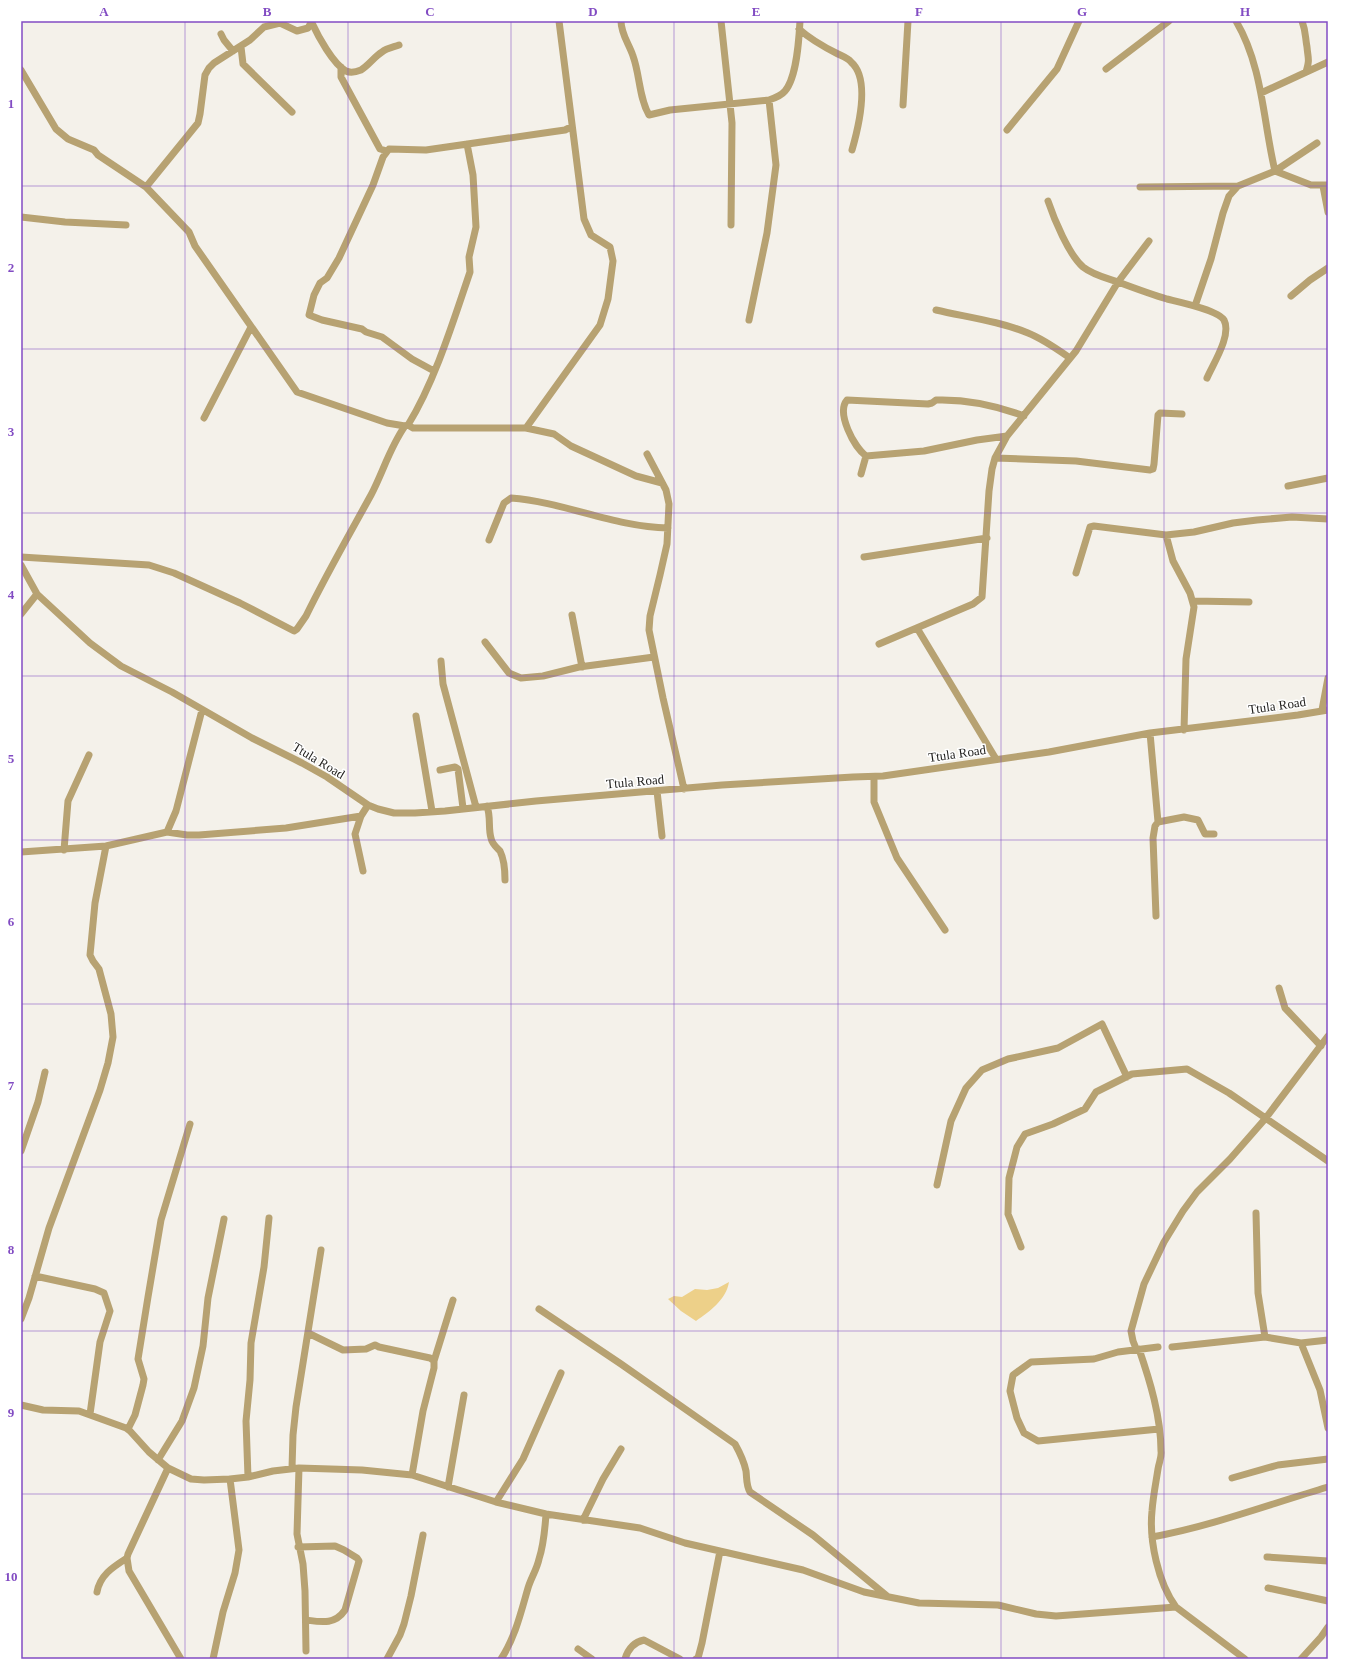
<svg xmlns="http://www.w3.org/2000/svg" width="1349" height="1680" viewBox="0 0 1349 1680" font-family="'Times New Roman',serif">
  <style>
    .water { fill: #edd089 }
    .lines { fill: none; stroke-linecap: round; stroke-linejoin: round }
    .street { stroke: #b7a272; stroke-width: 7 }
    .grid { fill: none; stroke: #824cc3; stroke-width: 1; stroke-opacity: 0.55 }
    .labels { text-anchor: middle; stroke-width: 3; stroke-linejoin: round; paint-order: stroke }
    .street-label { font-size: 13px; fill: #1f1e1c; stroke: #fff }
    .neatline { fill: none; stroke: #824cc3; stroke-width: 1.5 }
    .grid-label { font-size: 13px; text-anchor: middle; font-weight: bold; fill: #824cc3 }
  </style>
  <rect width="100%" height="100%" fill="#f4f1ea"/>
  <path class="water" d="M729 1282C726 1300 710 1311 696 1321L681 1311 668 1299 674 1296 682 1297 695 1289 707 1290 718 1288Z"/>
  <g class="lines">
    <path class="street" d="M621 21C621 34 629 44 633 56 640 75 639 98 649 115L670 110 769 100C775 98 781 96 785 91 797 77 799 39 800 21
      M721 21 732 123 731 225
      M1236 21C1263 67 1263 121 1275 171L1311 185H1328
      M1302 21C1306 32 1305 36 1307 47 1308 59 1310 59 1306 72
      M312 23C318 36 333 64 346 71 350 73 356 72 361 70 369 65 374 57 382 52 387 48 394 47 399 45
      M799 29C811 40 824 47 838 54 842 56 848 58 851 62 871 79 858 129 852 150
      M221 34 224 40 233 51
      M241 47 243 64 292 112
      M341 67V77L380 149 387 151
      M1106 69 1169 21
      M21 70 56 129 68 139 94 150 98 155 146 187 198 123 200 114 205 75 209 68 214 63 250 40 264 27 280 23 297 31 308 28 312 21
      M1261 93 1328 62
      M903 105 908 21
      M1007 130 1057 69 1079 21
      M1323 186 1328 212
      M146 187 189 232 195 246 297 392 387 423 405 426 408 425 413 428H526L554 434 571 446 636 476 662 483
      M1140 187 1238 186
      M1048 201C1054 219 1069 255 1083 267 1093 275 1106 278 1118 282L1149 241
      M21 217 65 222 126 225
      M1291 296 1310 280 1328 268
      M1195 306 1211 259 1223 213 1229 196 1238 186 1275 171 1317 143
      M936 310C966 317 999 321 1028 333 1043 339 1057 349 1070 358
      M749 320 767 233 776 165 769 100
      M434 371 412 359 382 337 366 332 362 329 322 320 309 315 314 295 320 283 327 278 339 258 373 185 383 157 389 149 426 150 551 132 565 130 571 127
      M204 418 251 327
      M408 425C435 381 453 322 470 272L469 257 476 227 473 175 467 144
      M526 428 600 325 608 299 613 261 610 247 591 235 584 219 559 21
      M647 454 666 490 669 504 667 544 660 575 650 616 649 630 663 698 684 789
      M866 456C854 447 836 413 847 400L928 404 932 403 936 400C967 399 995 405 1024 416
      M995 458 1076 461 1150 470 1153 469 1154 464 1158 415 1160 413 1182 414
      M861 474 866 456 924 451 977 440 1007 436
      M1288 486 1328 478
      M1166 535 1173 561 1190 593 1194 607 1186 659 1184 730
      M489 540 504 503 511 498C564 502 614 527 668 528
      M21 557 149 565 174 573 240 603 294 631 297 629 306 616C326 575 349 535 371 495 383 472 390 447 405 426
      M864 557 987 538
      M21 565 37 594 90 643 121 666 172 692 252 738 302 763 327 777 368 805 378 809 394 813H415L445 811 536 801 722 785 853 777 883 776 1049 752 1150 733 1298 715 1328 710
      M1076 573 1090 527 1094 526 1166 535 1194 532 1233 523 1257 520 1292 517 1328 519
      M1193 601 1249 602
      M21 614 37 594
      M572 615 582 667
      M917 628 996 759
      M485 642 509 673 521 678 543 676 579 667 654 657
      M879 644 973 604 982 597 989 491 992 469 995 458 1007 436 1076 351 1118 282C1134 288 1150 294 1167 299 1179 302 1218 310 1224 320 1232 335 1213 364 1207 378
      M441 661 443 684 476 807
      M1322 710 1328 678
      M416 716 432 811
      M1150 733 1158 822 1155 826 1153 838 1156 916
      M440 770 455 767 458 769 463 808
      M874 777V802L897 858 945 930
      M657 791 662 836
      M487 806C491 817 488 828 491 838 492 844 496 847 500 851 504 859 505 871 505 880
      M361 816 355 834 363 871
      M1158 822 1184 817 1198 820 1205 834H1214
      M167 832 176 811 202 710
      M64 850 68 801 89 755
      M21 852 106 846 167 832 187 835H199L286 828 361 816 368 805
      M1279 988 1285 1008 1321 1046
      M21 1151 38 1102 45 1072
      M937 1185 951 1121 966 1088 982 1070 1008 1059 1058 1048 1102 1024 1127 1077
      M1256 1213 1258 1293 1265 1337
      M1021 1247 1008 1214 1009 1178 1017 1147 1025 1134 1053 1124 1085 1109 1096 1092 1132 1074 1187 1069 1229 1093 1328 1161
      M35 1276 95 1289 104 1293 110 1311 100 1342 90 1414
      M539 1309 621 1364 735 1444C740 1453 744 1461 746 1471 747 1479 746 1485 750 1492L813 1535 887 1596
      M21 1319 29 1298 49 1228 100 1090 108 1063 113 1037 111 1014 99 969 93 961 90 955 95 903 106 846
      M308 1333 343 1350 366 1349 375 1345 379 1347 430 1358 434 1361V1368L423 1411 412 1475
      M1301 1343 1328 1340
      M1135 1346 1133 1341 1131 1331 1144 1284 1164 1242 1183 1211 1197 1192 1230 1159 1265 1119 1328 1036
      M1158 1347 1118 1352 1094 1359 1031 1362 1013 1375 1010 1391 1017 1418 1024 1433 1038 1441 1159 1429
      M1172 1347 1265 1337 1301 1343 1320 1390 1328 1428
      M1139 1349C1150 1381 1161 1417 1161 1451 1162 1457 1159 1462 1158 1469 1156 1482 1153 1497 1152 1511 1149 1540 1158 1583 1176 1607
      M434 1361 453 1300
      M21 1405 43 1410 79 1411 126 1428 130 1431 149 1452 168 1468 191 1479 204 1480 230 1479 248 1477 273 1471 299 1468 362 1470 412 1475 496 1502 546 1514 640 1528 685 1543 803 1570 864 1592 919 1603 998 1605 1036 1614 1056 1616 1176 1607 1245 1659
      M128 1429 135 1415 143 1385 144 1379 138 1359 148 1297 161 1220 190 1124
      M158 1460 182 1421 194 1388 203 1346 208 1298 224 1219
      M168 1468 128 1554 127 1558 129 1571 181 1659
      M292 1468 293 1435 296 1407 321 1250
      M299 1468 297 1534 303 1564 305 1591 306 1651
      M248 1477 246 1421 250 1380 251 1343 264 1267 269 1218
      M1232 1478 1278 1465 1328 1459
      M448 1487 464 1395
      M496 1502 523 1459 561 1373
      M583 1520 603 1479 621 1449
      M1152 1537C1212 1526 1270 1504 1328 1487
      M298 1547 335 1546 344 1550 357 1558 359 1561 345 1610C335 1625 321 1622 306 1620
      M1267 1557 1328 1561
      M1268 1588 1328 1601
      M97 1592C100 1575 113 1567 127 1558
      M578 1649 592 1659
      M213 1659 223 1612 235 1573 239 1550 230 1479
      M387 1659 400 1635 404 1624 411 1596 423 1535
      M501 1659C515 1638 521 1612 528 1588 531 1578 537 1569 539 1559 544 1544 545 1529 546 1514
      M625 1659C628 1649 634 1642 644 1640L680 1659
      M696 1659 698 1658 702 1643 720 1551
      M1301 1659 1321 1637 1328 1627"/>
  </g>
  <path class="grid" d="M185 21V1659M348 21V1659M511 21V1659M674 21V1659M838 21V1659M1001 21V1659M1164 21V1659M21 186H1328M21 349H1328M21 513H1328M21 676H1328M21 840H1328M21 1004H1328M21 1167H1328M21 1331H1328M21 1494H1328"/>
  <g class="labels">
    <g class="street-label">
      <text transform="translate(1277 705) rotate(-8)" y="5">Ttula Road</text>
      <text transform="translate(957 753) rotate(-8)" y="5">Ttula Road</text>
      <text transform="translate(319 760) rotate(31)" y="5">Ttula Road</text>
      <text transform="translate(635 781) rotate(-5)" y="5">Ttula Road</text>
    </g>
  </g>
  <rect width="1349" height="1680" fill="none" stroke="#ffffff" stroke-width="44"/>
  <rect x="22" y="22" width="1305" height="1636" class="neatline"/>
  <g class="grid-label">
    <text x="104" y="16">A</text>
    <text x="267" y="16">B</text>
    <text x="430" y="16">C</text>
    <text x="593" y="16">D</text>
    <text x="756" y="16">E</text>
    <text x="919" y="16">F</text>
    <text x="1082" y="16">G</text>
    <text x="1245" y="16">H</text>
    <text x="11" y="108">1</text>
    <text x="11" y="272">2</text>
    <text x="11" y="436">3</text>
    <text x="11" y="599">4</text>
    <text x="11" y="763">5</text>
    <text x="11" y="926">6</text>
    <text x="11" y="1090">7</text>
    <text x="11" y="1254">8</text>
    <text x="11" y="1417">9</text>
    <text x="11" y="1581">10</text>
  </g>
</svg>
